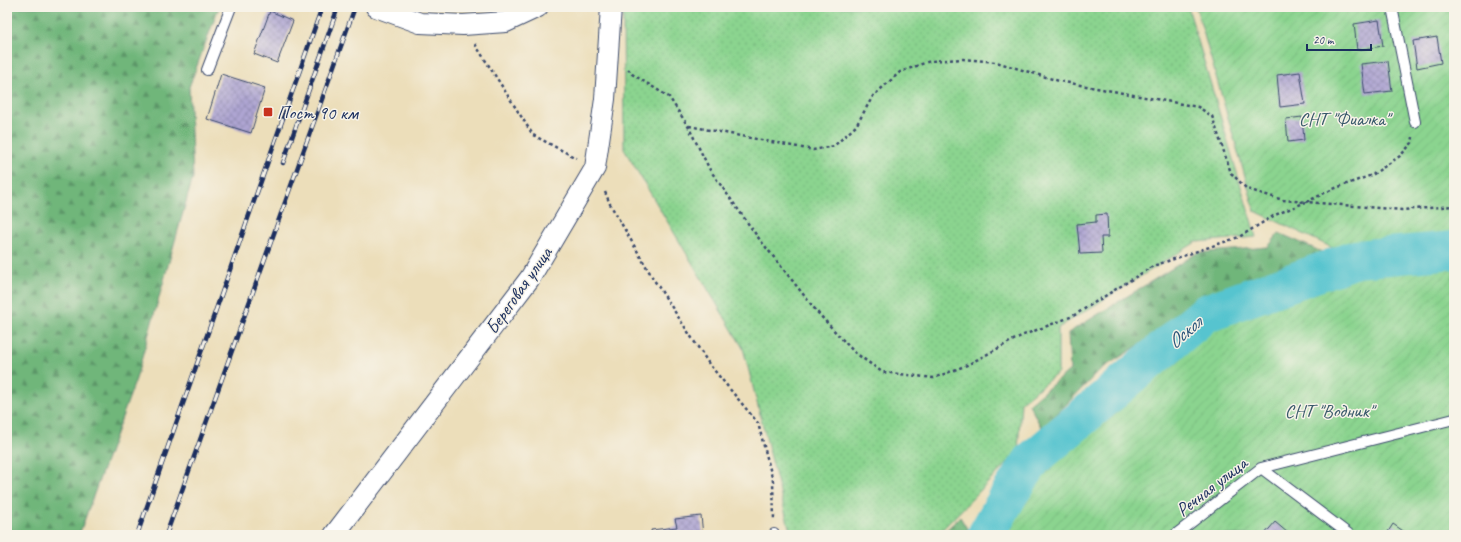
<svg xmlns="http://www.w3.org/2000/svg" width="1461" height="542" viewBox="0 0 1461 542" font-family="Caveat,sans-serif">
  <style>
    .grass { fill: url(#grass-dots); stroke: #538276 }
    .forest { fill: url(#forest-firs); stroke: #46726c }
    .garden { fill: url(#garden-furrows); stroke: #538276 }
    .lines { fill: none; stroke-linecap: round; stroke-linejoin: round }
    .river { stroke: #57c4cf; stroke-width: 38 }
    .building { fill: url(#building-cross-hatch) }
    .lane-casing { stroke: #3a496c; stroke-width: 12 }
    .street-casing { stroke: #3a496c; stroke-width: 22 }
    .path { stroke: #3a496c; stroke-width: 2.5; stroke-dasharray: 3 3; stroke-linecap: butt }
    .lane { stroke: #fff; stroke-width: 10 }
    .street { stroke: #fff; stroke-width: 20 }
    .rail-casing { stroke: #1b2f5e; stroke-width: 4.5 }
    .rail { stroke: #f7f3e8; stroke-width: 3; stroke-dasharray: 9; stroke-linecap: butt }
    .poi-dot { fill: #c8321e; stroke: #f7f3e8; stroke-width: 1.5 }
    .labels { text-anchor: middle; stroke-width: 3; stroke-linejoin: round; paint-order: stroke }
    .poi-label { font-size: 19px; fill: #1b2f5e; stroke: #f7f3e8; text-anchor: start }
    .park-label { font-size: 19px; fill: #37586a; stroke: #f7f3e8 }
    .street-label { font-size: 19px; fill: #1b2f5e; stroke: #f7f3e8 }
    .water-label { font-size: 20px; font-style: italic; fill: #2a547a; stroke: #f7f3e8 }
  </style>
  <defs>
    <pattern id="grass-dots" width="8" height="8" patternUnits="userSpaceOnUse"><rect width="8" height="8" fill="#8bd48f"/><path d="M2 2h.1M6 6h.1" fill="none" stroke="#77b67e" stroke-width="1.8" stroke-linecap="round"/></pattern>
    <pattern id="forest-firs" width="22" height="20" patternUnits="userSpaceOnUse"><rect width="22" height="20" fill="#70b67a"/><path d="M5 1l3.5 6h-7zM16 11l3.5 6h-7z" fill="#5b9467"/></pattern>
    <pattern id="garden-furrows" width="10" height="10" patternUnits="userSpaceOnUse"><rect width="10" height="10" fill="#8bd48f"/><path d="M-1 1l2-2M0 10L10 0M9 11l2-2" fill="none" stroke="#77b67e"/></pattern>
    <pattern id="building-cross-hatch" width="8" height="8" patternUnits="userSpaceOnUse"><rect width="8" height="8" fill="#aea5d2"/><path d="M0 0l8 8M0 8l8-8" fill="none" stroke="#8d87ae"/></pattern>
  </defs>
  <rect width="100%" height="100%" fill="#f7f3e8"/>
  <filter id="ink" filterUnits="userSpaceOnUse"><feTurbulence type="fractalNoise" baseFrequency=".025" numOctaves="2"/><feDisplacementMap in="SourceGraphic" scale="8" xChannelSelector="R" yChannelSelector="G"/><feConvolveMatrix kernelMatrix="1 2 1 2 8 2 1 2 1" color-interpolation-filters="sRGB"/></filter>
  <filter id="wash" filterUnits="userSpaceOnUse"><feTurbulence type="fractalNoise" baseFrequency=".012" numOctaves="4" result="noise"/><feDisplacementMap in="SourceGraphic" scale="16" xChannelSelector="R" yChannelSelector="G"/><feGaussianBlur stdDeviation="0.9" result="paint"/><feColorMatrix in="noise" values="0 0 0 0 0 0 0 0 0 0 0 0 0 0 0 0 0 1.4 0 .05"/><feComposite in="paint" operator="in"/></filter>
  <g filter="url(#wash)">
    <rect width="100%" height="100%" fill="#ecdeba"/>
    <path class="grass" d="M623 7H1188L1256 237 1196 242 1058 328V373L1021 402 1018 452 937 535H791L743 348 624 149Z"/>
    <path class="forest" d="M7 7H219L189 87 193 177 136 379 79 535H7Z
      M1279 233 1331 256 1284 272 1225 296 1171 325 1101 369 1042 429 1029 404 1070 370 1068 333 1197 253 1268 247Z
      M960 517 971 535H941Z"/>
    <path class="garden" d="M1196 7H1454V250L1356 259 1255 211Z
      M1454 258V535H995L1036 466 1209 321 1353 270 1380 263Z"/>
    <g class="lines">
      <path class="river" d="M986 535 1010 493 1033 459 1206 313 1356 259 1454 250"/>
    </g>
    <g id="blocks">
      <path class="building" d="M270 11 293 21 277 63 254 54Z
        M1379 20 1383 46 1357 50 1354 24Z
        M1437 37 1441 63 1417 68 1413 41Z
        M1388 61 1392 91 1365 94 1361 64Z
        M1300 72 1305 104 1280 107 1277 75Z
        M221 74 265 88 251 133 207 119Z
        M1302 117 1304 140 1288 142 1286 119Z
        M1107 214 1108 237H1101L1102 253 1080 254 1077 224 1096 222V215Z
        M701 516 703 535H652L651 530 677 527 675 519Z
        M1275 522 1288 533 1286 535H1264Z
        M1393 524 1409 535H1386Z"/>
    </g>
  </g>
  <g filter="url(#ink)">
    <use href="#blocks" fill-opacity="0" stroke="#3a496c" stroke-width="1"/>
    <g class="lines">
      <g class="lane-casing">
        <path id="lane" d="M1392 7 1415 122
          M207 70 231 7
          M1261 468 1350 535
          M774 534V535
          M1175 535 1261 468 1454 419"/>
      </g>
      <g class="street-casing">
        <path id="street" d="M376 7 420 23 463 25 506 22 538 7
          M334 535 530 278 595 168 605 99 611 7"/>
      </g>
      <path class="path" d="M475 44 533 135 576 158
        M628 69 632 74 669 97 688 126 710 170 757 236 818 313 854 352 882 372 934 378 967 365 1021 336 1073 316 1153 266 1239 237 1275 215 1306 202 1402 210 1454 206
        M689 126 813 150 834 146 856 126 873 96 900 72 930 61 963 59 996 62 1059 81 1198 107 1212 116 1231 173 1247 189 1283 200 1306 202 1333 189 1372 175 1400 156 1412 143 1413 137
        M605 192 610 204 654 280 709 364 758 423 773 481 774 520"/>
      <use href="#lane" class="lane"/>
      <use href="#street" class="street"/>
      <g class="rail-casing">
        <path id="rail" d="M283 163 338 7
          M137 535 322 7
          M166 535 355 7"/>
      </g>
      <use href="#rail" class="rail"/>
    </g>
  </g>
  <rect class="poi-dot" x="263" y="107" width="10" height="10" rx="2"/>
  <g class="labels">
    <g class="poi-label">
      <text x="277" y="119">Пост 90 км</text>
    </g>
    <g class="park-label">
      <text x="1344" y="125">СНТ "Фиалка"</text>
      <text x="1329" y="417">СНТ "Водник"</text>
    </g>
    <g class="street-label">
      <text transform="translate(518 290) rotate(-55)" y="7">Береговая улица</text>
      <text transform="translate(1211 486) rotate(-38)" y="7">Речная улица</text>
    </g>
    <g class="water-label">
      <text transform="translate(1184 332) rotate(-40)" y="7">Оскол</text>
    </g>
  </g>
  <rect width="1461" height="542" fill="none" stroke="#f7f3e8" stroke-width="24"/>
  <path d="M1307 44v6h64v-6" fill="none" stroke="#1b2f5e" stroke-width="2"/>
  <text x="1313" y="44" font-size="12" fill="#1b2f5e" stroke="#f7f3e8" stroke-width="3" paint-order="stroke">20 m</text>
</svg>
